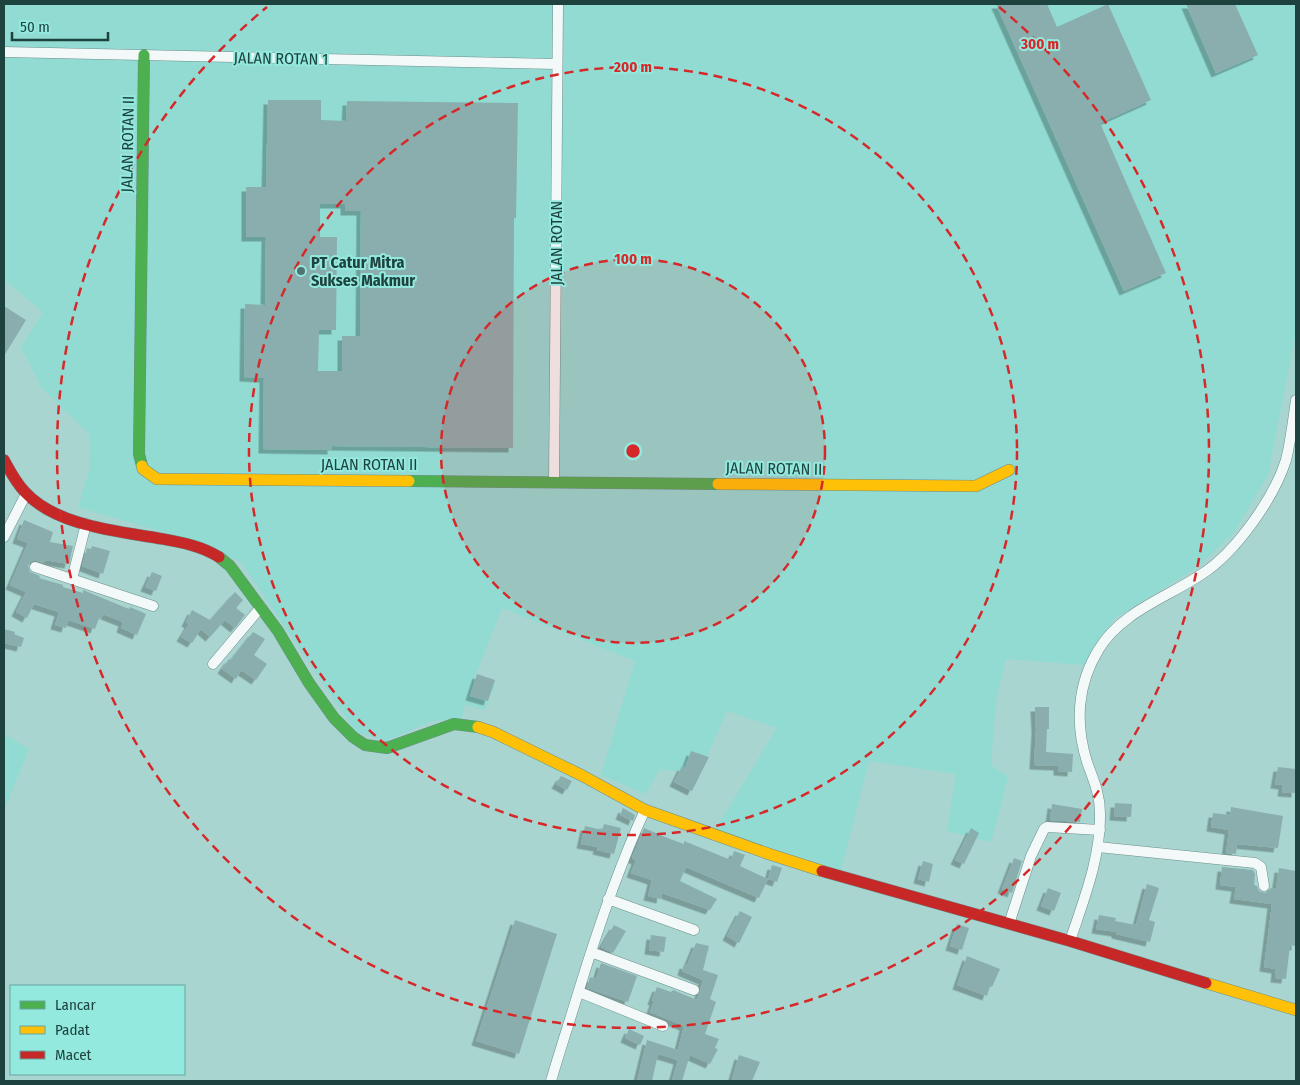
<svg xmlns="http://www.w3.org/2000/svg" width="1300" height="1085" viewBox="0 0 1300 1085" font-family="'Fira Sans Condensed',sans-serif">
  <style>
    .built { fill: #91dbd3 }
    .building { fill: #8aaeae; fill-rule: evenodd; filter: url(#shadow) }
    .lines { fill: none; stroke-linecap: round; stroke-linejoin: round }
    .street-casing { stroke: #6c8e8a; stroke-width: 11 }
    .fast-casing { stroke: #6c8e8a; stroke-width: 12 }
    .slow-casing { stroke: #6c8e8a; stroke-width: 12 }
    .jam-casing { stroke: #6c8e8a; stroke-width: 12 }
    .street { stroke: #f2f9f8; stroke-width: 10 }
    .fast { stroke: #4caf50; stroke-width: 11 }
    .slow { stroke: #ffc107; stroke-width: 11 }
    .jam { stroke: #c62828; stroke-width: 11 }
    .ring { fill: none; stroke: #d62828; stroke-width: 2.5; stroke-dasharray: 9 6 }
    .poi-dot { fill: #4e7571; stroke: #94e9df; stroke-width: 2 }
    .labels { text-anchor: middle; stroke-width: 4; stroke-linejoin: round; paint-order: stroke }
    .street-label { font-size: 16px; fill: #1e423e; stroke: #94e9df }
    .poi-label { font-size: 16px; font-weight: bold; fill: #1e423e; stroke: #94e9df; text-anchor: start }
    .centre { fill: #d62828; stroke: #94e9df; stroke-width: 2.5 }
    .ring-label { font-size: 15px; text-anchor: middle; font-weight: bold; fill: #d62828; stroke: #94e9df; stroke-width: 4; stroke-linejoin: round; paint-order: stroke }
  </style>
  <defs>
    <filter id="shadow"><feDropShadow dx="-4.5" dy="4.5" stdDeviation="0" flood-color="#0004"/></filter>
  </defs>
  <rect width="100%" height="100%" fill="#a8d5d0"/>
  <path class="built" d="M4 4H1296V331L1268 475 1234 532 1196 568 1114 619 1084 665 1006 659 996 699 991 765 1008 777 991 842 947 831 956 774 869 761 841 870 715 830 777 728 727 711 699 774 660 769 645 794 601 775 635 661 502 608 474 679 495 685 484 710 465 704 462 719 432 721 386 741 356 732 241 562 200 543 78 507 89 472 90 435 41 387 21 347 43 312 4 279Z
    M4 734 29 749 4 811Z"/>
  <path class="building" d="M996 4H1047L1057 27 1108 4 1151 100 1100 123 1166 273 1124 291Z
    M1186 4H1235L1258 55 1216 73Z
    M268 100H321V120L346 121 347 101 518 103 516 218H514L513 448 332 446V450L263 449 264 378 244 377 245 304 265 305 266 237H246V187H266ZM320 204H345V211H361L360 336H342V371H318L319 330H336L337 237H320Z
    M4 306 26 320 4 356Z
    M24 520 53 532 50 542 73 546 69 564 45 560 44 563 33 560 28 565 30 572 40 576 39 578 63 585V587L83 593V590L129 609 130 607 146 614 137 635 121 628 123 622 103 614 101 619 99 618 95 629 68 620 66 628 55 625 59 612 34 604 27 618 16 612 26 592 10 585 28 543 17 539Z
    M92 546 110 551 103 574 82 566 87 548 91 549Z
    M152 572 162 576 156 591 145 587Z
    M235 592 243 600 236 608 245 615 235 628 225 620 210 637 201 629 192 643 181 637 189 624 186 622 192 610 210 620Z
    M4 629 15 632 14 634 24 638 21 647 4 643Z
    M253 632 265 639 254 655 267 664 256 680 241 670 236 679 222 669 229 659 231 660Z
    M477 674 495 680 488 701 470 696Z
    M1035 707H1049V729H1047L1046 752 1073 754 1072 772 1058 771V766L1034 765 1036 729Z
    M691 751 709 757 692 791 674 782 682 766 685 768Z
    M1278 767 1296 769V793L1282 792 1283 785 1275 784Z
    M561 776 572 781 567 790 556 784Z
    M1115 803 1132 804 1131 817 1114 816Z
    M1052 804 1082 809 1080 822 1050 820Z
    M1231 807 1283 816 1278 848 1237 844 1236 854 1226 853 1229 830 1211 827 1213 813 1230 815Z
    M623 808 635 815 633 821 620 815Z
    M604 824 621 828 614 854 597 850 598 847 581 844 585 826 602 830Z
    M644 828 670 839 684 844V841L731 860 734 851 745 855 740 866 768 879 772 865 782 868 777 882 768 879 759 898 686 867 680 881 717 899 710 910 662 893 661 899 648 896 652 880 631 873 636 860 632 858Z
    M971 828 979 833 964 864 955 860Z
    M1014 858 1022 861 1012 893 1002 889Z
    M923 861 933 864 929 882 918 879Z
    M1222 867 1253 870 1255 874 1254 885 1257 886 1259 891 1265 893 1271 888 1276 889 1279 868 1296 871V946L1290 945 1286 979 1275 978 1276 969 1264 967 1272 904 1234 899 1236 887 1220 885Z
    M1147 884 1159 888 1149 920 1155 922 1150 942 1116 934V932L1096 929 1099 915 1116 918 1115 921 1136 925Z
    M1048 888 1061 893 1054 911 1041 906Z
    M740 911 752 917 739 943 727 936Z
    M515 920 557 934 519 1054 476 1041Z
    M957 924 969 928 962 950 950 946Z
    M614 925 626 931 613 953 601 947Z
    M651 935 666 937 664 952 649 950Z
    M696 943 709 946 703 970 718 975 710 999 716 1002 705 1034 719 1039 715 1048 718 1049 710 1064 690 1055 682 1081H672L678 1060 658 1054 652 1081H637L647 1040 678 1050 684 1026 650 1012 654 1001 652 1000 657 987 671 992 673 990 697 1000 703 980 682 971 684 964 687 965Z
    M967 956 1000 969 992 987 990 986 987 996 957 985Z
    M601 963 637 976 628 1002 587 988 590 977 596 979Z
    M629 1029 644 1036 640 1045 625 1038Z
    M739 1055 760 1062 752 1081H738L732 1079Z"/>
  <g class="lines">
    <g class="street-casing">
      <path id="street" d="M4 52 557 64
        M554 482 558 4
        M4 537 26 494
        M35 567 153 606
        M72 579 86 524
        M213 664 261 607
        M1098 847 1255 863 1261 867 1264 886
        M608 899 694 930
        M1009 924 1031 856 1044 829 1047 827 1100 830
        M1070 941C1084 899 1101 857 1100 813 1100 794 1093 779 1087 762 1075 724 1077 684 1099 649 1121 612 1168 597 1202 574 1236 552 1274 498 1286 460 1291 440 1293 420 1296 400
        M591 952 694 990
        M579 992 663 1026
        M551 1081C560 1050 570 1020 579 990 598 928 618 868 645 810"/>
    </g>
    <g class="fast-casing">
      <path id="fast" d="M142 466 139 454 144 55
        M409 481 718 484
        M219 557 230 566 278 631 309 683 334 718 353 737 365 745 387 748 454 724 478 727"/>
    </g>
    <g class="slow-casing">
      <path id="slow" d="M142 466 143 469 157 479 409 481
        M718 484 976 486 1009 470
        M478 727 493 732 583 776 645 810 769 854 822 871
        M1206 983 1296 1010"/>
    </g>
    <g class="jam-casing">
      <path id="jam" d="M4 460C10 471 16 483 25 492 55 525 115 531 157 538 179 542 200 545 219 557
        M822 871 1070 941 1206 983"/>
    </g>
    <use href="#street" class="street"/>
    <use href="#fast" class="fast"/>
    <use href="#slow" class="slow"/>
    <use href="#jam" class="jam"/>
  </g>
  <circle cx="633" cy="451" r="192" fill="#d62828" fill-opacity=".12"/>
  <g class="ring">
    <circle cx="633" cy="451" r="192"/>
    <circle cx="633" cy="451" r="384"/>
    <path d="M999 7A576 576 0 1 1 267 7"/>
  </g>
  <circle class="poi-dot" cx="301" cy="271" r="5"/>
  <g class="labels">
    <g class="street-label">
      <text transform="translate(281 58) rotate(1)" y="6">JALAN ROTAN 1</text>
      <text transform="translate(127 144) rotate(-89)" y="6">JALAN ROTAN II</text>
      <text transform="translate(556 243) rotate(-90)" y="6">JALAN ROTAN</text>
      <text x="369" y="470">JALAN ROTAN II</text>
      <text transform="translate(774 468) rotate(1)" y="6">JALAN ROTAN II</text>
    </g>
    <g class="poi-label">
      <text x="311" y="268">PT Catur Mitra<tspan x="311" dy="18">Sukses Makmur</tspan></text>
    </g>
  </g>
  <circle cx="633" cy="451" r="8" class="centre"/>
  <g class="ring-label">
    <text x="1040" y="49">300 m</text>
    <text x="633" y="72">200 m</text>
    <text x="633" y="264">100 m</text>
  </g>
  <rect width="1300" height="1085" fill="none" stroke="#1e423e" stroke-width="10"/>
  <rect x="10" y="985" width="175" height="90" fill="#94e9df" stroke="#65a69f"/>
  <rect x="20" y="1001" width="25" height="8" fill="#4caf50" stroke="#65a69f"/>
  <text x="55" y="1010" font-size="15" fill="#1e423e">Lancar</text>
  <rect x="20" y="1026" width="25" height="8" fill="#ffc107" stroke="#65a69f"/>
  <text x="55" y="1035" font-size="15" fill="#1e423e">Padat</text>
  <rect x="20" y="1051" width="25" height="8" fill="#c62828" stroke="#65a69f"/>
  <text x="55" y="1060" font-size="15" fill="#1e423e">Macet</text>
  <path d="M12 32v8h96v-8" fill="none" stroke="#1e423e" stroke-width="2.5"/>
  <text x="20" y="32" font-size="15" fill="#1e423e" stroke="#94e9df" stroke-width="4" paint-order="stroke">50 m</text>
</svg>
